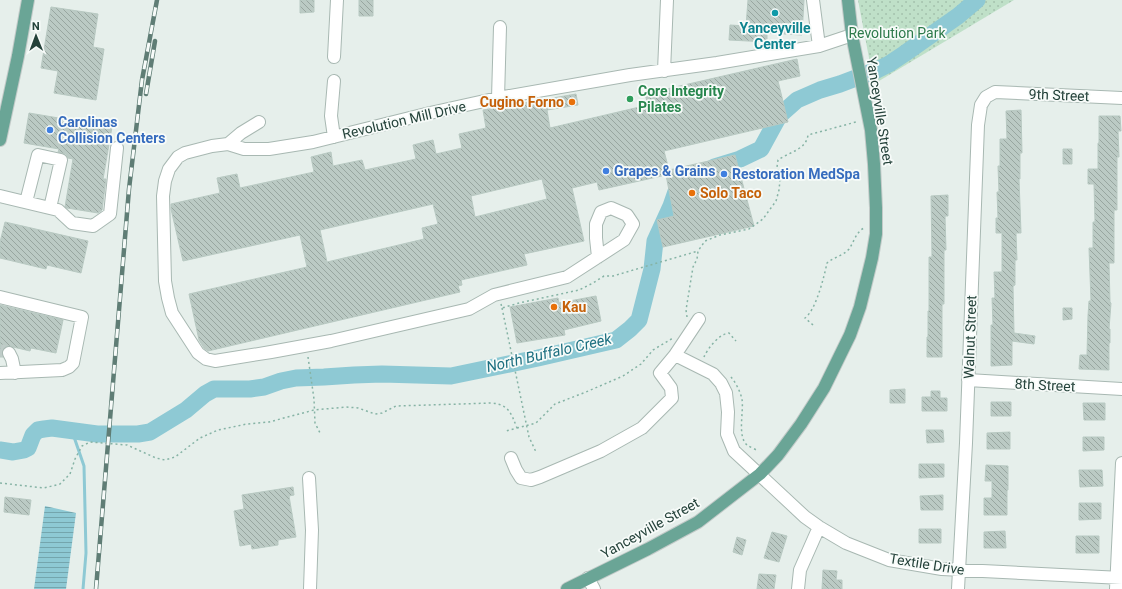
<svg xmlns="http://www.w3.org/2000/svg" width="1122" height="589" viewBox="0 0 1122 589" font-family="Roboto,sans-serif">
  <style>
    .park { fill: url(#park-dots) }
    .water { fill: url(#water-rules) }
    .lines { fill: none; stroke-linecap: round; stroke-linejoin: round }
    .stream { stroke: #8ec9d4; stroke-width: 3 }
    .river { stroke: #8ec9d4; stroke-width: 17 }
    .building { fill: url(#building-back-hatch); stroke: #b8c9c2; fill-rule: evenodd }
    .minor-tunnel { stroke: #bfccc8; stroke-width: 12; stroke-dasharray: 12 6; stroke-linecap: butt }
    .minor-casing { stroke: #a8b8b2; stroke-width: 14 }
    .major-casing { stroke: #c2cac8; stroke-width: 14 }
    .path { stroke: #86b3a5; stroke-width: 1.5; stroke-dasharray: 2 3; stroke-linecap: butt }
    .minor { stroke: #fff; stroke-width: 12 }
    .major { stroke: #6aa596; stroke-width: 12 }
    .rail-casing { stroke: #5f7d75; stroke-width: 4.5 }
    .rail { stroke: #f7fbf9; stroke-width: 3; stroke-dasharray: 9; stroke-linecap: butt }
    .culture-dot { fill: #0f9aa8; stroke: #f7fbf9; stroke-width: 1.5 }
    .leisure-dot { fill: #2e9e5b; stroke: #f7fbf9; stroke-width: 1.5 }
    .food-dot { fill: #e8710a; stroke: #f7fbf9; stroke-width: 1.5 }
    .shop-dot { fill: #3f7fe0; stroke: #f7fbf9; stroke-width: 1.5 }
    .labels { text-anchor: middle; stroke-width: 3.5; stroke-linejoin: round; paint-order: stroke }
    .culture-label { font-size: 14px; font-weight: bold; fill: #0d838f; stroke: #f7fbf9 }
    .park-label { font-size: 14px; fill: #2d7a4b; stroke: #f7fbf9 }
    .leisure-label { font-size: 14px; font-weight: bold; fill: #27864d; stroke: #f7fbf9; text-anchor: start }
    .street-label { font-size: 14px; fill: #24423a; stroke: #f7fbf9 }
    .food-label { font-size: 14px; font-weight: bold; fill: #c56008; stroke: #f7fbf9; text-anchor: start }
    .shop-label { font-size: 14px; font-weight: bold; fill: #366cbe; stroke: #f7fbf9; text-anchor: start }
    .water-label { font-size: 15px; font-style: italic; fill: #1c6f80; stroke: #f7fbf9 }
  </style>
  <defs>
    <pattern id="park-dots" width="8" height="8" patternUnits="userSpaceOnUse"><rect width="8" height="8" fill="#bfe0c8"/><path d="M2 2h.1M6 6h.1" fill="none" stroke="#a4c1ad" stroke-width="1.8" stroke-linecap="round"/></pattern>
    <pattern id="water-rules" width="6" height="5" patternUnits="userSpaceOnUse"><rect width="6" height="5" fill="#8ec9d4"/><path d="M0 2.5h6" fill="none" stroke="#74a5ad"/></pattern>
    <pattern id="building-back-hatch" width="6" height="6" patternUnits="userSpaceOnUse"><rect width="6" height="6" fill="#bbcac4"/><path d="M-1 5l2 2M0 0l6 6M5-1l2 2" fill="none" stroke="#98a6a0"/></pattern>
  </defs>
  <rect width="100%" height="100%" fill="#e6efeb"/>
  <path class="park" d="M858 0H1014L874 84Z"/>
  <path class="water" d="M45 506 76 513 66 589H34Z"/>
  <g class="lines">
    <path class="stream" d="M968 0 970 5
      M72 431 84 466 86 553 83 589"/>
    <path class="river" d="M714 167 740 159 761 149 779 116 797 100 820 90 840 84 877 70 889 64 904 54 958 16 977 0
      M0 450 13 452 24 450 28 448 33 435 38 430 44 429 52 428 97 434H138L150 432 186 410 205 394 214 389H250L264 387 281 381 296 378 324 377 354 375 382 374 451 376 538 358 616 340 630 329 639 320 652 269 655 241 671 206 679 183"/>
  </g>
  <path class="building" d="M300 0H314V12L300 13Z
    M359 0H373V16H359Z
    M748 0H804L802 35 767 33V42L729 40 730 25 746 26Z
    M51 7 98 14 93 47 104 49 96 100 54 93 58 71 41 68Z
    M797 59 800 76 778 81 788 122 664 151 669 170 735 155 754 226 663 247 657 220 674 216 666 175 599 190 597 182 572 188 584 241 524 254 527 265 461 280 462 285 458 286 460 292 208 351 204 348 199 340 189 294 307 267 300 235 183 261 171 209V204L220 193 217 178 237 174 240 188 314 172 311 157 331 152 333 166 362 160 365 170 416 159 413 145 433 140 436 154 462 148 459 134 486 128 483 110 576 94 578 105 547 110 550 128 648 105 645 94ZM542 179 547 199 475 217 471 196ZM433 204 438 224 422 228 424 239 327 262 320 230Z
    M1021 110 1022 153H1020V179H1019L1021 233H1016L1017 260H1015V285L1013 286 1014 333 1035 336 1034 344 1012 341V365L991 366V325H993L992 298H995L994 272H1002V233H996V218H998L997 192H999L998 166H1000V139H1007L1006 111Z
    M29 113 112 127 103 179H106L102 210 98 213 67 208 65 207 73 159 68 158 66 154 58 152 59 149 24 143Z
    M1099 116H1120L1121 131H1118L1119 157H1117V210H1114V263H1109L1110 302 1111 303 1109 329H1110V343H1109V370L1079 369 1080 355H1087L1088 316 1089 301H1091L1089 248H1093V222H1095L1094 184H1088V169H1098V143H1099Z
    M1063 149H1072V164H1063Z
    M948 195V216H945L946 250H944V304H942V357H927V337H928V311H929V257H932L931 196Z
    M5 222 88 241 81 273 47 265 46 269 0 258V242Z
    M596 296 601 321 564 330 565 335 517 343 510 307 558 298 559 303Z
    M0 305 63 320 56 353 31 348 30 351 9 346 5 347 3 349 2 353 3 357H0Z
    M1063 308H1072V319L1063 320Z
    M905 389V403H890V390Z
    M931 391H940V398H947V411H922V397H931Z
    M991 402H1011V416H991Z
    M1083 403H1105V420H1084Z
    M926 430H943L944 442 927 443Z
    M1010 432V449H987V433Z
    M1083 437H1104V450L1083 451Z
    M919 464H944V477L919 478Z
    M986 465 1008 466V490H1007V515H984V498H992V481H985Z
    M1079 470H1102L1103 486 1080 487Z
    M293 487 294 495 289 496 296 537 278 540V545L252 549 251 544 240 546 234 511 244 509 242 495Z
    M943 495V510H921L920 496Z
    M5 497 31 500 29 515 4 512Z
    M1079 503H1101V519L1079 520Z
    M919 529H941V543H919Z
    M1005 531 1006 548H984V532Z
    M772 532 787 536 779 562 764 558Z
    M1076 536H1099V553H1076Z
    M737 537 746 540 742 555 733 552Z
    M823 570 837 571 836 580H842V589H822Z
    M759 574 776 575 774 589H757Z"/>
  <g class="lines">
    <path class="minor-tunnel" d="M0 350 9 353"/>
    <g class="minor-casing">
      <path id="minor" d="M813 0 819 46
        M334 57 337 0
        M664 71 667 0
        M334 81 331 116 334 137
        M498 98 500 27
        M228 144 241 133 259 122
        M0 196 58 210 72 223 93 226 110 214 117 148
        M26 202 38 155 61 160 50 208
        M598 257 596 238V224L601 212 611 208 627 215 633 224 624 240 567 277 494 295 469 309 331 341 271 352 215 361 206 359 198 353 172 313 168 298 165 281 163 196 165 181 169 169 178 157 185 153 212 146 228 144 244 149H269L313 142 430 113 498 98 630 75 717 63 819 46 852 35
        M0 297 82 317 73 363 69 367 62 370 0 373
        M9 353 12 359 15 373
        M675 355 699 319
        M968 380 1122 389
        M511 458 516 470 521 478 531 480 540 477 601 451 642 428 672 398 671 388 660 373 675 355 713 374 721 383 726 393 728 412 727 434 734 451 805 517 819 527 846 543 889 560 942 569 1122 578
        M309 478 312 530 310 589
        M588 578 594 589
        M798 589 800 570 819 527
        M958 589 966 443 978 125 981 105 986 97 995 92 1122 98
        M1116 589 1122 463"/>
    </g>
    <g class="major-casing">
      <path id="major" d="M0 140 18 56 28 0
        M567 589 648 549 698 522 760 474 778 455 801 424 824 388 850 335 860 307 872 258 876 234V208L874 164 871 130 852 35 848 0"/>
    </g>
    <path class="path" d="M501 304 502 308 519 303 579 290 593 283 604 276H613L698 251
      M502 308 529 437 536 452
      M687 317 686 310 693 267 697 259 698 251 705 241 720 235 749 229 763 219 776 201 779 190 780 180 777 167 778 160C789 152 806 150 808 135L856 122
      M813 325 805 318C816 310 824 277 827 263 834 257 843 256 849 249 854 242 856 232 864 228
      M308 357 314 399 315 423 320 433
      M704 357C708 348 719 334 729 333L736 341
      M731 377C736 383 740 391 742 399 744 412 737 436 747 445 750 447 755 449 758 451
      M517 428 536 423 555 404 586 392 623 376 641 364 653 350 673 338
      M0 483 44 488 60 484 70 474 75 459 82 446 90 442 127 445 156 458 165 460 175 457 200 438 218 430 247 424 269 422 314 410 346 407 358 408 375 414 382 413 396 406 492 403C509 405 511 413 517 428L506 431"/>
    <use href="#minor" class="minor"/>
    <use href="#major" class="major"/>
    <g class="rail-casing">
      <path id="rail" d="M146 94 155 41
        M96 589 129 189 142 80 157 0"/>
    </g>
    <use href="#rail" class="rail"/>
  </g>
  <circle class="culture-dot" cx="775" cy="13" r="4"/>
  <circle class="leisure-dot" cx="630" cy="99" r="4"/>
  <g class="food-dot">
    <circle cx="572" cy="102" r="4"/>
    <circle cx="692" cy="193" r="4"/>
    <circle cx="554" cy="307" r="4"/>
  </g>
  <g class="shop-dot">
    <circle cx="50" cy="130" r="4"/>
    <circle cx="606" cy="171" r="4"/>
    <circle cx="724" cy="174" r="4"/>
  </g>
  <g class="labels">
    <g class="culture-label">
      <text x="775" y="33">Yanceyville<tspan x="775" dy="16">Center</tspan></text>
    </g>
    <g class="park-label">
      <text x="897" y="38">Revolution Park</text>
    </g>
    <g class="leisure-label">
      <text x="638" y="96">Core Integrity<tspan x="638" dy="16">Pilates</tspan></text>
    </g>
    <g class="street-label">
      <text transform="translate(1059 95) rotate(2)" y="5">9th Street</text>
      <text transform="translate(880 111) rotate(81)" y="5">Yanceyville Street</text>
      <text transform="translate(404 120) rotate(-13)" y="5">Revolution Mill Drive</text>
      <text transform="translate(970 337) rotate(-88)" y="5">Walnut Street</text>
      <text transform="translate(1045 385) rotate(3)" y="5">8th Street</text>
      <text transform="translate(650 528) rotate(-29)" y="5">Yanceyville Street</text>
      <text transform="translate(927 564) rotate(9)" y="5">Textile Drive</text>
    </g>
    <g class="food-label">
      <text x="564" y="107" text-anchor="end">Cugino Forno</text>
      <text x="700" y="198">Solo Taco</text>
      <text x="562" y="312">Kau</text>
    </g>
    <g class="shop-label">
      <text x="58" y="127">Carolinas<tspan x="58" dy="16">Collision Centers</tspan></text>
      <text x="614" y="176">Grapes &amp; Grains</text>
      <text x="732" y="179">Restoration MedSpa</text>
    </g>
    <g class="water-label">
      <text transform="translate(549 353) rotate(-13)" y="5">North Buffalo Creek</text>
    </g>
  </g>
  <g transform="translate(36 36) rotate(359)" stroke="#f7fbf9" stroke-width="3" paint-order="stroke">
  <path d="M0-3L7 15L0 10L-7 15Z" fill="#24423a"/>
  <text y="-6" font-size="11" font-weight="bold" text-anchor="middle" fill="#24423a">N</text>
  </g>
</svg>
